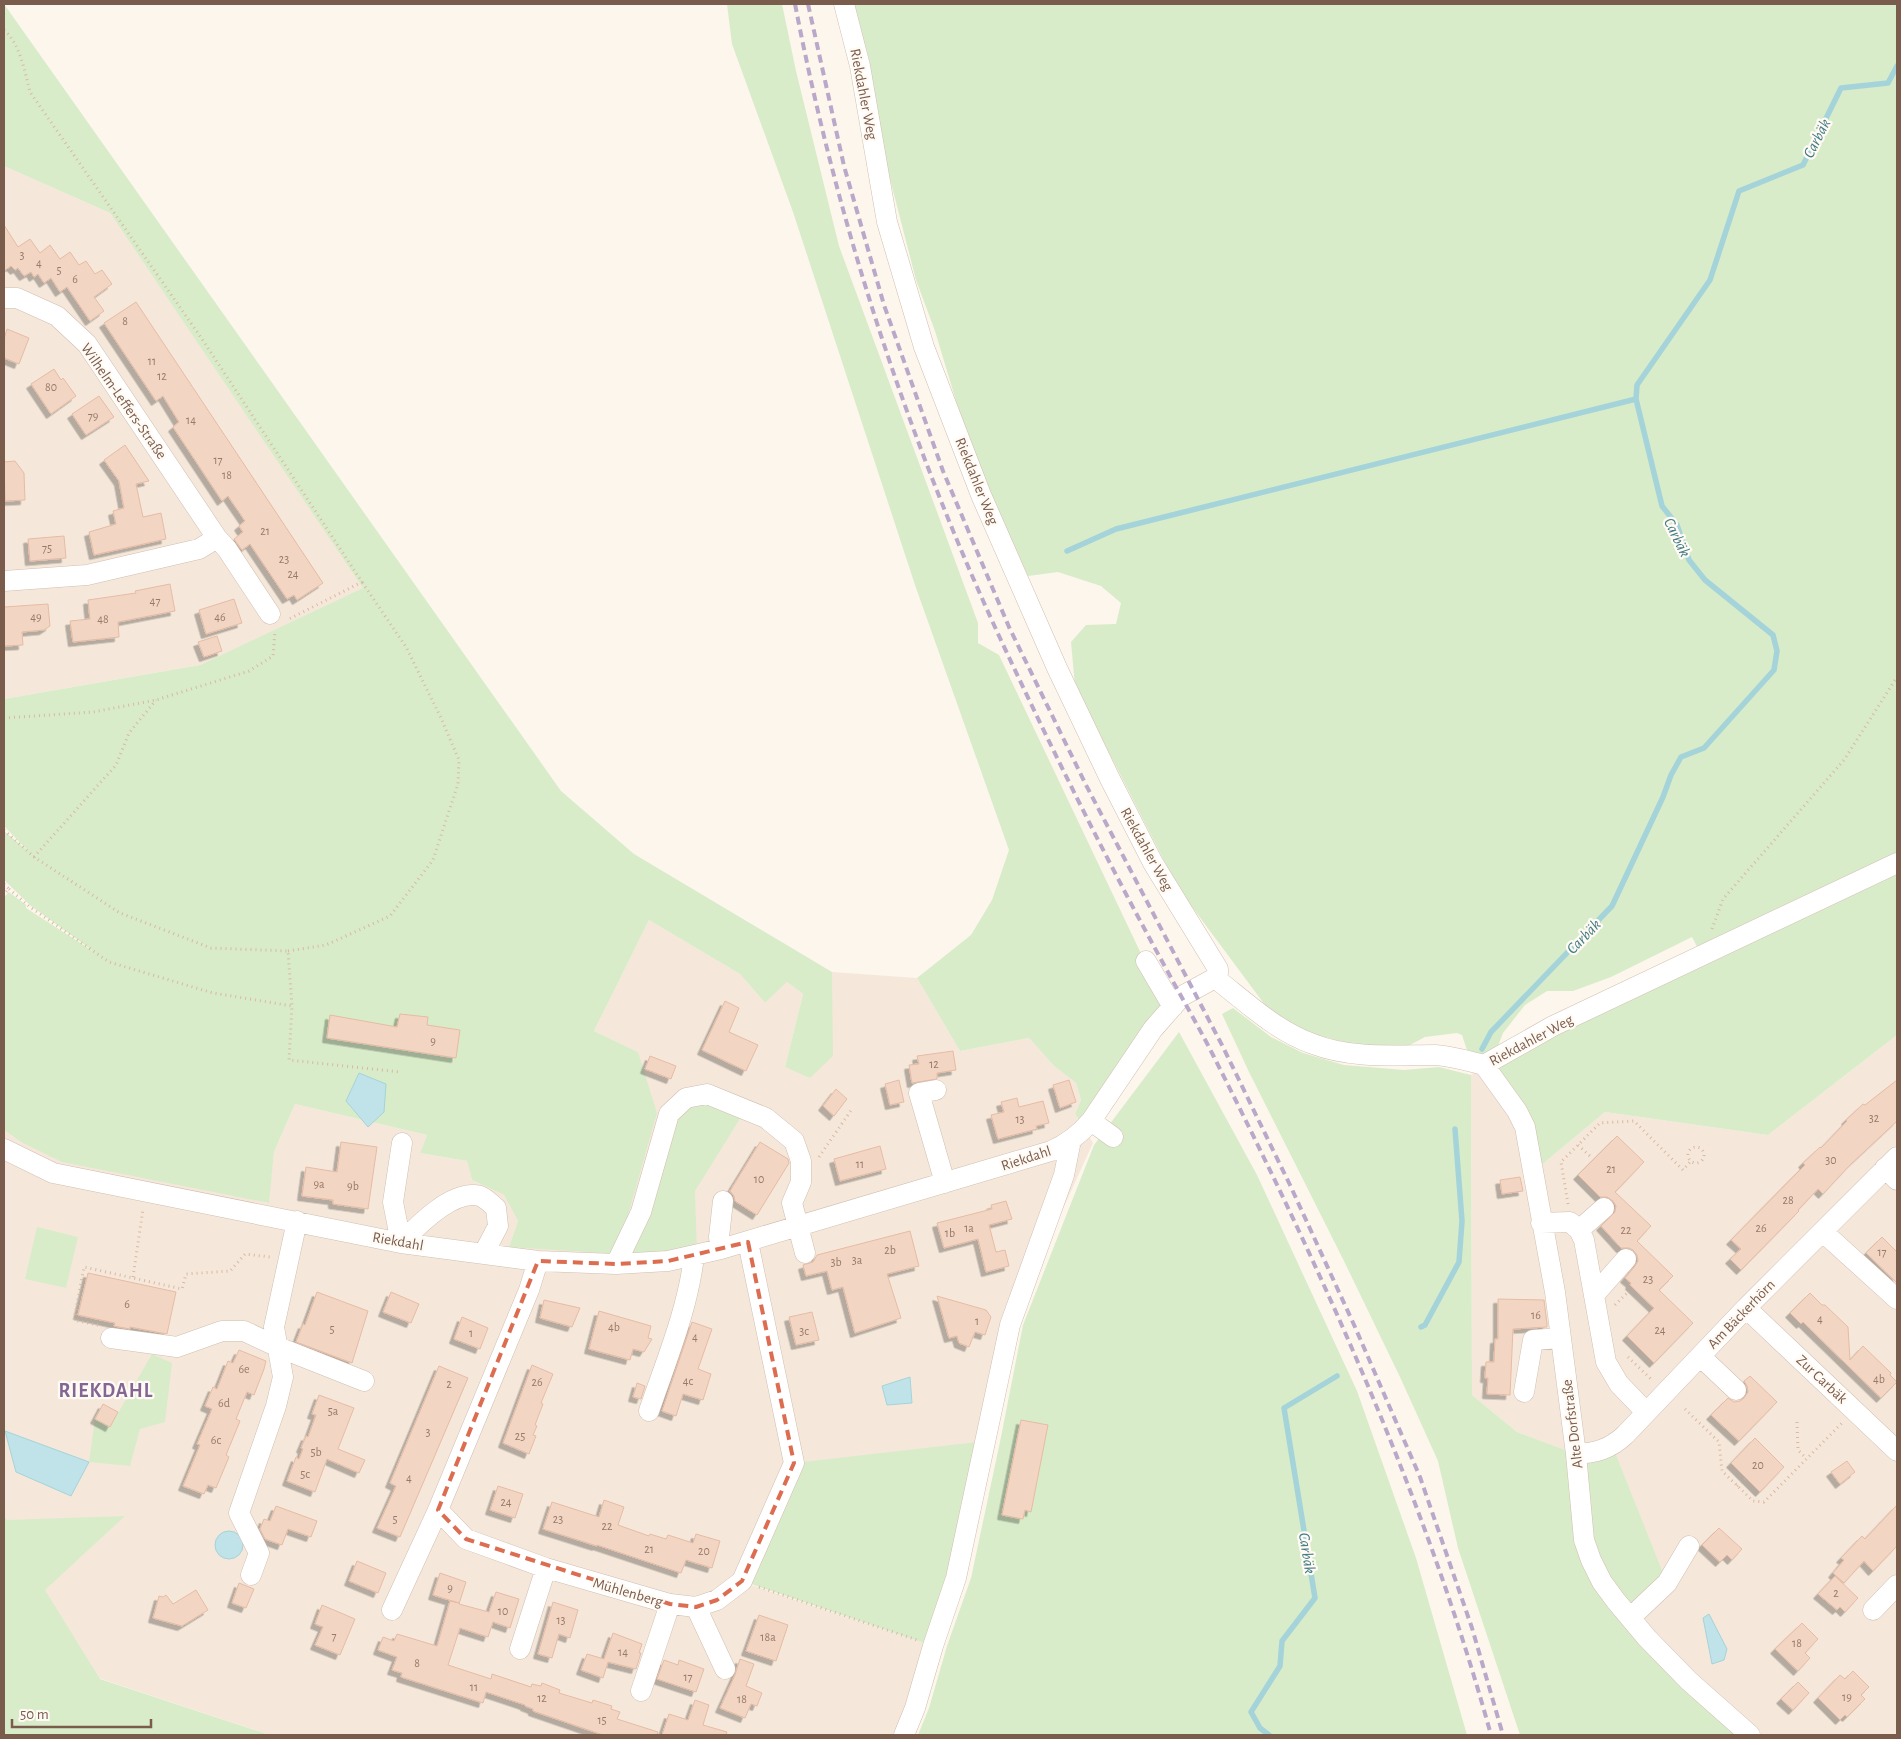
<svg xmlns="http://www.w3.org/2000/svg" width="1901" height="1739" viewBox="0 0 1901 1739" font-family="'Alegreya Sans',sans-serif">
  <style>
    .residential { fill: #f5e8da }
    .green { fill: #d8ecc9 }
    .water { fill: #bfe3e8; stroke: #a5d3da }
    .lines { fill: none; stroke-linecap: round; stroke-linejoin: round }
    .stream { stroke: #a5d3da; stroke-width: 5.5 }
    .building { fill: #f3d5c3; stroke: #e6bba3; filter: url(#shadow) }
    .minor-casing { stroke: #d1beb0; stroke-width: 21 }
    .path { stroke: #d9b8a5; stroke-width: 3; stroke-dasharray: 1 4; stroke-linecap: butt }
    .minor { stroke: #fff; stroke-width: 20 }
    .rail { stroke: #b9a8c9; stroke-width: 4; stroke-dasharray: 8 5; stroke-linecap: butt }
    .marked { fill: none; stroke: #dc6d51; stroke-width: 4; stroke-dasharray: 10 6; stroke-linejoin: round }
    .labels { text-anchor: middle; stroke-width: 4.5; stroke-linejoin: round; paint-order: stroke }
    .number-label { font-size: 12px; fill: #987a6a }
    .street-label { font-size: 15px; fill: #7a5c4d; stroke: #fffaf3 }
    .water-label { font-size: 16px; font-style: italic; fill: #437c86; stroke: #fffaf3 }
    .district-label { font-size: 20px; font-weight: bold; letter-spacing: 1px; fill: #846695; stroke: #fffaf3 }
  </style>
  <defs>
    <filter id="shadow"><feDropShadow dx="-4.5" dy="4.5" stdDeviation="0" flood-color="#0004"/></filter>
  </defs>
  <rect width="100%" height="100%" fill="#fdf6ec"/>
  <path class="residential" d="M4 166 110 213 364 588 200 665 4 699Z
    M649 920 740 974 765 1003 787 982 803 994 785 1067 831 1007 832 972 917 978 960 1051 1029 1038 1054 1066 1076 1083 1081 1100 1075 1114 1093 1143 1010 1325 986 1441 742 1582 933 1646 903 1735H270L53 1663 4 1615V1130L21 1142 268 1203 274 1152 295 1104 427 1135 420 1153 467 1161 472 1180 504 1195 518 1221 509 1247 638 1052 594 1031Z
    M1897 1035V1735H1750L1647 1638 1576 1454 1517 1432 1472 1395 1471 1075 1484 1065 1539 1167 1605 1112 1768 1135Z"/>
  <path class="green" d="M4 4 561 791 634 854 832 972 833 1056 810 1078 785 1067 803 994 787 982 765 1003 740 974 649 920 594 1031 638 1052 657 1113 617 1254 509 1247 518 1221 504 1195 472 1180 467 1161 420 1153 427 1135 295 1104 274 1152 269 1203 62 1162 21 1142 4 1130V897L9 892 26 905V908L96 953 31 906 4 880V831L28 851 4 826V699L200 665 363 588 110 213 4 166Z
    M727 4H782L796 71 839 246 978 623V643L999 655 1164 1002 1080 1121 1075 1114 1081 1100 1076 1083 1054 1066 1029 1038 960 1051 917 978 971 935 992 900 1009 850 915 585 793 212 732 44Z
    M854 4H1897V1035L1768 1135 1605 1112 1539 1167 1484 1065 1702 956 1692 937 1611 977 1573 991H1547L1525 1005 1503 1033 1498 1046 1484 1055 1467 1050 1462 1035 1457 1033 1425 1037 1408 1046H1358L1300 1030 1265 1005 1178 888 1075 686 1071 642 1086 625 1116 624 1121 603 1101 586 1058 572 1028 576 993 503 963 424 935 331 916 280 888 171 869 59Z
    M1233 1008 1271 1037 1303 1053 1344 1065 1404 1070 1439 1067 1471 1075 1472 1395 1517 1432 1576 1454 1612 1445 1667 1583 1631 1619 1750 1735H1520L1458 1548 1438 1461 1400 1377 1343 1259 1249 1072 1222 1014Z
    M1179 1032 1257 1175 1357 1391 1416 1558 1467 1735H918L929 1708 947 1646 971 1578 1000 1442 1023 1325 1094 1145Z
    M686 1098 746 1109 695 1191 697 1255 616 1264Z
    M37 1227 78 1237 66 1288 25 1279Z
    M152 1354 172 1363 165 1422 140 1429 130 1466 89 1462 95 1419 110 1427Z
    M986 1441 933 1646 742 1581 794 1463Z
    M125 1516 45 1590 100 1679 270 1735H4V1517L7 1520Z"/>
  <path class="water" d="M359 1073 386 1084 384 1112 368 1127 346 1101Z
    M910 1377 912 1403 887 1405 882 1386Z
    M5 1431 89 1462 71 1496 16 1472Z
    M215 1545a14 14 0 1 1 28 0a14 14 0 1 1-28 0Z
    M1709 1614 1727 1649 1724 1660 1712 1664 1703 1618Z"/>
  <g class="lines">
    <path class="stream" d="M1067 551 1116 529 1636 399
      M1482 1049 1491 1032 1612 906 1663 797 1671 775 1681 757 1704 748 1774 670 1777 651 1773 635 1705 580 1689 560 1677 525 1662 506 1636 399 1637 385 1710 280 1739 191 1803 165 1841 88 1888 83 1897 66
      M1421 1327 1425 1325 1459 1262 1462 1221 1455 1129
      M1269 1735 1260 1728 1251 1712 1280 1666 1282 1641 1315 1598 1284 1408 1337 1376"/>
  </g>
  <path class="building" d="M4 225 18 247 30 239 40 253 50 245 60 259 70 252 79 265 86 261 95 274 102 270 112 284 94 297 104 311 90 321 67 287 60 292 51 278 44 283 38 274 34 277 31 272 24 276 18 268 15 270 11 266 4 271Z
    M136 302 323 583 297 600 294 595 287 599 250 544 242 550 234 539 243 532 239 526 245 521 228 496 222 501 173 427 179 422 163 396 156 401 104 323Z
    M7 329 29 338 19 364 4 358V339Z
    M54 369 61 380 63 378 76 396 51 414 31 384Z
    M99 396 114 417 86 435 72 414Z
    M125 445 149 481 136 484 143 517 161 513 166 539 94 555 89 532 116 524 113 511 124 508 119 481 104 460Z
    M15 461 24 473 25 500 5 501 4 462Z
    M64 536 66 558 30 561 28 539Z
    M170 584 175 611 118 622 119 637 73 642 70 621 90 619 88 600 136 593 135 591Z
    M234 599 242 623 206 634 199 610Z
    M48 604 50 626 44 630 22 632 23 645 4 646V607Z
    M217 636 222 651 204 657 198 642Z
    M725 1001 739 1008 729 1032 758 1045 746 1071 702 1050Z
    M400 1014 428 1017 427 1025 460 1030 456 1058 327 1038 330 1015 397 1027Z
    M953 1051 956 1070 937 1073V1079L912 1083 909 1065 919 1064 917 1056Z
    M650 1056 676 1066 671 1079 645 1069Z
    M899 1080 904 1102 890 1105 885 1084Z
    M1069 1080 1076 1102 1060 1108 1053 1085Z
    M1897 1080V1121L1850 1165 1823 1194 1818 1189 1798 1210 1799 1211 1741 1270 1730 1259 1741 1249 1731 1240 1799 1171 1805 1165 1803 1163 1820 1147 1821 1148 1847 1121 1846 1120 1863 1104 1865 1105Z
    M836 1089 847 1099 834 1116 823 1106Z
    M1017 1098 1019 1107 1043 1101 1049 1123 1036 1126 1037 1129 998 1139 991 1115 1004 1112 1001 1102Z
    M1617 1136 1644 1162 1615 1192 1651 1226 1637 1241 1673 1276 1659 1290 1693 1323 1654 1363 1627 1336 1654 1308 1630 1285 1631 1283 1625 1278 1635 1266 1638 1261 1637 1255 1633 1250 1629 1248H1621L1601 1226 1615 1212 1616 1206 1613 1201 1607 1197H1600L1578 1175Z
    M341 1142 377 1147 368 1209 333 1204V1200L302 1196 306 1167 337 1172Z
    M760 1142 788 1159 789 1163 757 1215 735 1201 734 1196 730 1191Z
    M880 1146 886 1169 840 1181 834 1159Z
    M1520 1177 1523 1191 1502 1194 1500 1180Z
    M1006 1201 1012 1219 989 1225 996 1252 1005 1250 1009 1266 986 1272 978 1239 944 1248 937 1223 992 1209 991 1205Z
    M910 1231 919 1266 887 1274 901 1318 855 1333 843 1287 832 1290 827 1271 806 1276 803 1265 813 1262 817 1255Z
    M1882 1237 1897 1252V1283L1866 1253Z
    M88 1273 176 1292 167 1334 130 1327V1329L114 1326 115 1323 78 1315Z
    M317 1292 368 1311 352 1363 296 1342 303 1324 305 1325Z
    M391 1292 419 1304 411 1323 383 1312Z
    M1810 1293 1822 1305H1825L1848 1327 1850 1360 1863 1346 1891 1373 1890 1375 1897 1382 1881 1398 1803 1322 1801 1324 1790 1313Z
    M937 1296 986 1310 991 1317 985 1335 975 1332 969 1347 959 1343 957 1336 949 1338Z
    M1498 1299 1544 1300 1547 1324V1327L1513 1329 1510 1395 1487 1394 1488 1378H1485L1486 1362H1494L1495 1339H1498Z
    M544 1300 580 1308 572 1327 540 1318Z
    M599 1311 651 1326 648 1338 652 1339 644 1352 633 1349 630 1360 589 1349Z
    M812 1312 819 1340 796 1345 789 1317Z
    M462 1317 488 1328 480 1349 454 1339Z
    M692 1322 712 1329 698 1369 711 1374 703 1400 683 1394 676 1416 662 1411Z
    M239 1350 266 1361 264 1369 254 1395 247 1392 236 1419 240 1421 226 1455 229 1457 216 1488 208 1485 204 1494 183 1486 200 1445 197 1444 212 1409 205 1406 213 1387 217 1389 228 1361 233 1363Z
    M532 1365 553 1374 541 1403 543 1404 535 1425 537 1426 533 1435 536 1436 529 1454 503 1443Z
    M439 1366 468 1378 400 1537 377 1528 396 1486 390 1483Z
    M1750 1376 1777 1402 1739 1441 1711 1415 1728 1398 1734 1402 1740 1401 1744 1398 1748 1392 1747 1386 1744 1381Z
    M637 1383 645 1386 641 1399 633 1397Z
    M319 1395 354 1408 338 1449 365 1460 359 1473 327 1459 315 1492 287 1481 296 1457 299 1459 303 1449 301 1448 306 1436 308 1437 316 1415 312 1414Z
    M103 1404 118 1412 110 1427 95 1419Z
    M1021 1420 1048 1425 1031 1512 1025 1510 1023 1519 1002 1515Z
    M1755 1438 1784 1467 1760 1492 1731 1463Z
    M1847 1461 1855 1472 1840 1484 1831 1472Z
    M498 1486 523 1494 515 1518 490 1510Z
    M604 1500 624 1507 618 1525 649 1536 650 1534 666 1539 668 1535 693 1543 696 1534 720 1541 712 1568 686 1560 681 1573 597 1545V1546L543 1529 552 1502 599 1517Z
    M1897 1505V1546L1873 1571 1864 1561 1844 1583 1833 1573 1844 1560 1841 1558 1862 1536 1865 1539Z
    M276 1506 317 1521 311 1537 288 1529 282 1545 265 1539 260 1529 264 1519 270 1521Z
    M1719 1528 1742 1549 1732 1560 1727 1555 1720 1562 1702 1545Z
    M357 1561 386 1573 378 1593 349 1581Z
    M440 1573 466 1582 459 1604 489 1612 496 1592 519 1599 510 1628 493 1622 488 1637 460 1628 448 1665 491 1679 492 1674 531 1687 532 1684 541 1686 542 1683 560 1690 559 1693 592 1703 593 1700 612 1706 611 1709 620 1712 617 1719 658 1732 657 1735H603L533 1711V1709L525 1706V1705L486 1692 483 1703 401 1677 402 1673 392 1670 397 1657 378 1650 383 1637 394 1641 397 1634 437 1646 450 1601 459 1603 433 1595Z
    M1835 1576 1858 1598 1845 1612 1840 1607 1837 1610 1818 1594Z
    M239 1583 254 1589 246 1608 232 1603Z
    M196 1590 208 1610 182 1626 153 1618 159 1596 163 1597 166 1595 173 1604Z
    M553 1602 578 1610 570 1638 559 1634 552 1658 538 1654Z
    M322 1605 355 1619 340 1655 315 1645 323 1627 315 1624Z
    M759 1615 788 1625 776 1661 746 1651Z
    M1802 1623 1818 1639 1805 1653 1810 1658 1798 1671 1775 1649Z
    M613 1633 642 1644 639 1653H641L636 1669 608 1662 603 1678 581 1670 587 1654 604 1659Z
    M740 1659 754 1664 746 1686 762 1693 757 1706 751 1704 745 1718 720 1708 735 1675Z
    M664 1660 678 1665 679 1660 704 1669 696 1692 657 1679Z
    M1853 1671 1869 1687 1861 1695 1865 1699 1847 1717 1845 1715 1840 1720 1818 1698 1840 1675 1845 1679Z
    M1798 1682 1809 1693 1793 1710 1781 1699Z
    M695 1700 709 1705 703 1725 727 1732 726 1735H662L669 1714 688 1720Z"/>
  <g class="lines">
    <g class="minor-casing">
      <path id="minor" d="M844 4 860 66 887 222 924 347 981 495 1057 668 1110 779 1153 863 1218 969V974L1215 978
        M4 298H17L57 316 87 344 217 538
        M4 581 87 575 199 549 217 538 227 549 270 614
        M1146 961 1173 1007
        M1215 978C1246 1002 1276 1031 1313 1044 1352 1059 1395 1055 1435 1055 1452 1056 1468 1061 1484 1065L1553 1026 1897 863
        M1484 1065 1517 1111 1525 1127 1555 1292 1576 1454 1584 1540 1591 1560 1602 1582 1616 1601 1647 1638 1689 1681 1750 1735
        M936 1090 919 1093 945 1183
        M1091 1121 1113 1137
        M4 1149 53 1173 401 1243 538 1261 616 1264 668 1261 721 1249 1051 1151C1067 1144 1080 1134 1091 1121L1153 1029 1182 996 1215 978
        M1885 1168 1897 1180
        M1541 1223 1570 1222 1579 1230 1584 1240 1606 1362 1619 1384 1646 1412
        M1579 1230 1604 1208
        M1823 1232 1897 1299
        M401 1243C418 1225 453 1189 480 1196 486 1198 492 1205 496 1208L498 1226 484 1253
        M401 1243 393 1202 402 1143
        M721 1249 719 1237 723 1201
        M538 1261 529 1290 438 1510 466 1539 546 1568 670 1604 696 1607 717 1600 742 1581 794 1463 748 1242
        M616 1264 641 1212 669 1114 686 1098 707 1094 766 1118 794 1141 801 1161V1182L792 1203 805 1253
        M1594 1295 1626 1259
        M1746 1308 1897 1451
        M111 1338 177 1347 222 1331H244L278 1347 364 1381
        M1700 1356 1736 1390
        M1524 1392 1533 1340 1561 1338
        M649 1411C666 1361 688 1309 694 1256
        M1576 1454C1596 1453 1610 1449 1625 1435L1746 1308 1897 1157
        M251 1575 259 1553 239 1513 276 1406 283 1377 274 1327 297 1221
        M696 1607 725 1669
        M392 1610 438 1510
        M1873 1610 1897 1585
        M1630 1618 1667 1583 1689 1546
        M520 1649 546 1568
        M641 1691 670 1604
        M904 1735 915 1708 933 1646 956 1578 1010 1325 1064 1175 1071 1140"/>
    </g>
    <path class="path" d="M4 30C20 43 25 73 30 92L202 339 362 582 287 620
      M4 718 93 712 156 700 249 671 273 656 275 631
      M4 830 34 857 120 913 211 948 288 951 292 1006
      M34 857 116 765 129 733 156 700
      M4 884 9 889 4 894
      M9 889 30 907 109 962 213 993 292 1006 289 1060 400 1072
      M1712 929 1723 899 1844 760 1897 677
      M288 951 326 945 390 916 433 860 458 784 459 760 441 718 406 647 362 582
      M1578 1145 1592 1158
      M1688 1155a8 8 0 1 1 16 0a8 8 0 1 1-16 0Z
      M819 1157 852 1109
      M1568 1204 1561 1162 1600 1123 1634 1121 1683 1170 1691 1161
      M133 1277 143 1209
      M1615 1305 1627 1293
      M98 1325 74 1320 84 1267 182 1289 186 1274 230 1271 245 1254 270 1257
      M1628 1357 1653 1381
      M1685 1409 1719 1442 1722 1471 1753 1501 1764 1502 1842 1423
      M1797 1422 1798 1450 1806 1458
      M1737 1486 1745 1479
      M759 1587 917 1640"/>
    <use href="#minor" class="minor"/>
    <path class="rail" d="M795 4C837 222 907 437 1000 638 1053 752 1109 865 1169 974 1184 1002 1200 1029 1214 1057 1324 1275 1426 1499 1491 1735
      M808 4 844 166 884 305 943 471 1009 627 1086 785 1223 1047 1290 1185 1355 1327 1420 1477 1472 1628 1503 1735"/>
  </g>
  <path class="marked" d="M748 1242 794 1463 742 1581 717 1600 696 1607 670 1604 466 1539 438 1510 538 1261 616 1264 668 1261Z"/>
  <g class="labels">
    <g class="number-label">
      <text x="22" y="259">3</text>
      <text x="39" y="267">4</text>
      <text x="59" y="274">5</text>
      <text x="75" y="283">6</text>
      <text x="125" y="325">8</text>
      <text x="152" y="365">11</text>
      <text x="162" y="380">12</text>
      <text x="51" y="391">80</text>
      <text x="93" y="420">79</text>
      <text x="191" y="424">14</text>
      <text x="218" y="464">17</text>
      <text x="227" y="479">18</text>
      <text x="265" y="535">21</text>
      <text x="47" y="552">75</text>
      <text x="284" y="563">23</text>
      <text x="293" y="578">24</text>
      <text x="155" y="605">47</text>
      <text x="36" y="621">49</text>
      <text x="220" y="621">46</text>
      <text x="103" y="623">48</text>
      <text x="433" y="1045">9</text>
      <text x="934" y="1068">12</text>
      <text x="1874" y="1122">32</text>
      <text x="1020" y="1123">13</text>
      <text x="1831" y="1164">30</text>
      <text x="860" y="1168">11</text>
      <text x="1611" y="1173">21</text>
      <text x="759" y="1183">10</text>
      <text x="319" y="1188">9a</text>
      <text x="353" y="1190">9b</text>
      <text x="1788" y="1204">28</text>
      <text x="969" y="1232">1a</text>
      <text x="1761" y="1232">26</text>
      <text x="1626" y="1234">22</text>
      <text x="950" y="1237">1b</text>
      <text x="890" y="1254">2b</text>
      <text x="1882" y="1256">17</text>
      <text x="857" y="1264">3a</text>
      <text x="836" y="1266">3b</text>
      <text x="1648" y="1283">23</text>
      <text x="127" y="1308">6</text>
      <text x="1536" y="1319">16</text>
      <text x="1820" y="1323">4</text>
      <text x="977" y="1325">1</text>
      <text x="614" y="1331">4b</text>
      <text x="332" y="1333">5</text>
      <text x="1660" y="1334">24</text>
      <text x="804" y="1335">3c</text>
      <text x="471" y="1337">1</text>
      <text x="695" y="1341">4</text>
      <text x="244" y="1373">6e</text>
      <text x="1879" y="1383">4b</text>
      <text x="688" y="1385">4c</text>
      <text x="537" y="1386">26</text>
      <text x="449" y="1388">2</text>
      <text x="224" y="1407">6d</text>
      <text x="333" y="1415">5a</text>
      <text x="428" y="1436">3</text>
      <text x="520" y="1440">25</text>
      <text x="216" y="1444">6c</text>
      <text x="316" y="1456">5b</text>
      <text x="1758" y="1469">20</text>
      <text x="305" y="1478">5c</text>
      <text x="409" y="1482">4</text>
      <text x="506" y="1506">24</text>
      <text x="395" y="1523">5</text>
      <text x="558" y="1523">23</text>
      <text x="607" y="1530">22</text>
      <text x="649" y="1553">21</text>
      <text x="704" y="1555">20</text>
      <text x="450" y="1592">9</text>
      <text x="1836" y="1597">2</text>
      <text x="503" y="1615">10</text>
      <text x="561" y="1624">13</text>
      <text x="334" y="1640">7</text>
      <text x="768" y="1641">18a</text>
      <text x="1797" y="1647">18</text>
      <text x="623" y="1656">14</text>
      <text x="417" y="1667">8</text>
      <text x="688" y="1681">17</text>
      <text x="474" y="1691">11</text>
      <text x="1847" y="1701">19</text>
      <text x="542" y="1702">12</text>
      <text x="742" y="1703">18</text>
      <text x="602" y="1724">15</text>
    </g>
    <g class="street-label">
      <text transform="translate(864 94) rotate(79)" y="5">Riekdahler Weg</text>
      <text transform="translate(124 401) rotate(55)" y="5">Wilhelm-Leffers-Straße</text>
      <text transform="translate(977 481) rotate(68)" y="5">Riekdahler Weg</text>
      <text transform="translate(1147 849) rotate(61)" y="5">Riekdahler Weg</text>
      <text transform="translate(1531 1040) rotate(-28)" y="5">Riekdahler Weg</text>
      <text transform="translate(1026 1158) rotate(-18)" y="5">Riekdahl</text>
      <text transform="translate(398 1241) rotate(10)" y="5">Riekdahl</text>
      <text transform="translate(1741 1314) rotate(-46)" y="5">Am Bäckerhörn</text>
      <text transform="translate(1822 1379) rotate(43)" y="5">Zur Carbäk</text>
      <text transform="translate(1572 1424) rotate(-97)" y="5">Alte Dorfstraße</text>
      <text transform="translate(628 1592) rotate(16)" y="5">Mühlenberg</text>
    </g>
    <g class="water-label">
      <text transform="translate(1816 138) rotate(-63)" y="6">Carbäk</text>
      <text transform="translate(1678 537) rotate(64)" y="6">Carbäk</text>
      <text transform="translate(1583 936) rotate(-46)" y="6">Carbäk</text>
      <text transform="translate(1308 1553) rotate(81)" y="6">Carbäk</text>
    </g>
    <g class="district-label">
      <text x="106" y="1397">RIEKDAHL</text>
    </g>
  </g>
  <rect width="1901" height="1739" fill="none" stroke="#7a5c4d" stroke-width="10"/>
  <path d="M12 1719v8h139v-8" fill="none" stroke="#7a5c4d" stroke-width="2.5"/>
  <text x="20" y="1719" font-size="15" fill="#7a5c4d" stroke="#fffaf3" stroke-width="4" paint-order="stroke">50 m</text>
</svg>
